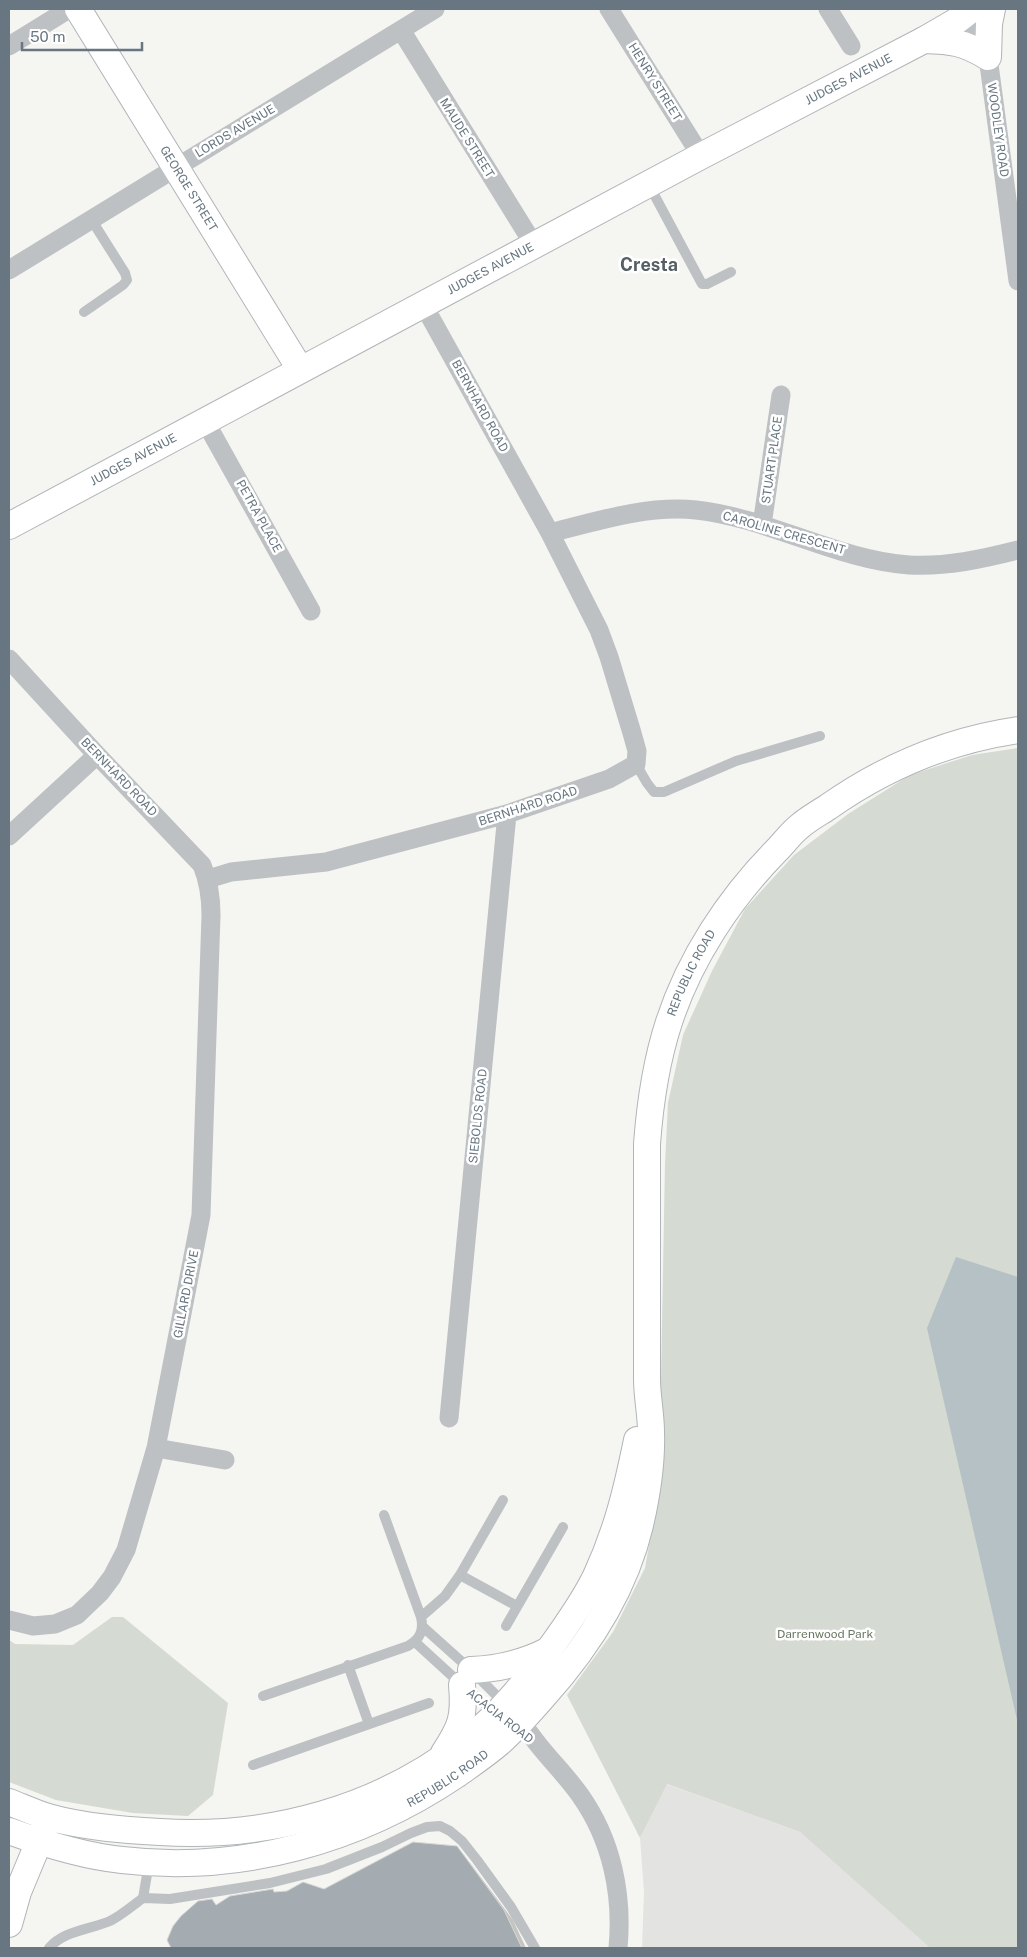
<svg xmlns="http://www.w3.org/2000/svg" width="1027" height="1957" viewBox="0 0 1027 1957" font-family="'Public Sans',sans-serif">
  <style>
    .built { fill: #e3e4e2 }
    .green { fill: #d5dad2 }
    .water { fill: #b5c1c4 }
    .shadow { fill: #0003 }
    .building { fill: #a5acb1; stroke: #d7d6d5 }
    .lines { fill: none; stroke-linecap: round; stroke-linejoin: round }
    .secondary-casing { stroke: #afb5b8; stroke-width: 28 }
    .lane { stroke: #bdc1c4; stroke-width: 10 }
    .street { stroke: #bdc1c4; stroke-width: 19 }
    .secondary { stroke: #fff; stroke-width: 26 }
    .labels { text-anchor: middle; stroke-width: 5; stroke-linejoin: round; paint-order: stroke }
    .street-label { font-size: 12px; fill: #677680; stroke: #fff }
    .park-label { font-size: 12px; fill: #6a7865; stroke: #fff }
    .district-label { font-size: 18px; font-weight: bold; fill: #545f66; stroke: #fff }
  </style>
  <rect width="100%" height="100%" fill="#f5f5f2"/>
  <path class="built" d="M666 1784 800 1832 930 1948H642L644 1892 640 1838Z"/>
  <path class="green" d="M1018 748V1948H930L800 1832 667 1784 640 1838 567 1695 613 1632 645 1568 659 1488 665 1164 668 1103 683 1035 712 971 745 909 794 855 848 814 910 775 972 755Z
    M112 1617H123L228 1703 213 1795 188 1816 133 1813 56 1800 9 1782V1640L15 1644 73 1645Z"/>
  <path class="water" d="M956 1257 1018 1277V1724L927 1328Z"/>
  <path class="shadow" d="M455 1846 464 1855 513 1920 526 1948H172L169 1940 212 1901 217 1906 274 1893 324 1890Z"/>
  <path class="building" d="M413 1842 457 1846 504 1910 522 1948H171L167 1940 173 1926 181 1916 198 1901 212 1899 216 1905 230 1896 273 1889 274 1892 287 1891 303 1882 324 1889Z"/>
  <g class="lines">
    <g class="secondary-casing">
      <g id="secondary">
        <path id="s1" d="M78 9 300 369"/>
        <path d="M924 40C953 41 963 42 988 57L989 24 992 9"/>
        <path id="s2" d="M9 526 701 156 924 40 955 22 972 9"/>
        <path d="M471 1670C500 1669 524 1663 549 1650"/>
        <path d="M444 1753C461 1727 465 1717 462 1685"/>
        <path d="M9 1802C22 1807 35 1813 48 1817 84 1827 123 1830 160 1832 269 1839 380 1809 467 1740 502 1713 530 1677 556 1640 570 1620 585 1599 596 1576 617 1531 627 1489 637 1440"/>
        <path id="s3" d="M9 1831C45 1844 83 1856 122 1860 240 1874 358 1841 456 1775 470 1765 485 1755 499 1743 515 1729 529 1713 543 1697 587 1648 625 1589 640 1525 647 1495 652 1462 651 1432 651 1414 647 1397 647 1379 647 1301 647 1223 647 1144 650 1103 656 1062 669 1022 690 958 729 899 776 851 784 843 791 833 800 826 808 819 819 813 828 807 885 767 949 740 1018 730"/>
        <path d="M9 1924 18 1892 45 1827"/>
      </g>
    </g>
    <path class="lane" d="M649 185 702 284H707L731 272
      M84 312 123 285 127 280 125 273 91 219
      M636 764 647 783 654 792H664L736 761 820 736
      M460 1575 517 1606
      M421 1617 445 1596 460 1575 503 1500
      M506 1626 563 1527
      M423 1627 471 1670 505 1704
      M415 1642 462 1685 495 1713
      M348 1665 369 1724
      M263 1696 408 1646C420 1639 424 1631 421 1617L384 1515
      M253 1765 429 1703
      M149 1863 143 1898 170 1899 270 1883 326 1869 382 1847 411 1833 427 1827 440 1826 450 1831 462 1841 477 1860 511 1907 535 1948
      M49 1948C65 1930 89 1930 110 1921 122 1915 132 1906 143 1898"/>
    <path class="street" d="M609 9 701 156
      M828 9 851 46
      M967 13 988 57 1018 281
      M401 30 534 245
      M9 46 69 9
      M9 270 435 9
      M205 421 311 611
      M762 525 781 395
      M550 533C597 521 647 505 696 510 769 518 837 560 909 565 946 567 983 559 1018 550
      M9 659 97 755 202 865C209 882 211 896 211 915L201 1215 156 1448 126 1550 112 1577 100 1593 77 1615 55 1624 33 1626 9 1620
      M9 836 97 755
      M208 879 231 872 326 862 507 814 609 779 636 764 637 751 632 733 609 657 599 630 550 533 423 304
      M449 1418 507 814
      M156 1448 225 1460
      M512 1712C523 1723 531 1736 541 1748 554 1764 568 1778 580 1795 612 1840 623 1895 618 1948"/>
    <use href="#secondary" class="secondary"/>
  </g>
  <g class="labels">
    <g class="street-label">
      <text dy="4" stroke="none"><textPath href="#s2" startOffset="951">JUDGES AVENUE</textPath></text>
      <text transform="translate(655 82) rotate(58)" y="4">HENRY STREET</text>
      <text transform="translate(998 130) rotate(82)" y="4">WOODLEY ROAD</text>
      <text transform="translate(235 131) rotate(-31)" y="4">LORDS AVENUE</text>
      <text transform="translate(467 138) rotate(58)" y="4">MAUDE STREET</text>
      <text dy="4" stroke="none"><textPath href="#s1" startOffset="211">GEORGE STREET</textPath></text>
      <text dy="4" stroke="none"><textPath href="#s2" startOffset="546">JUDGES AVENUE</textPath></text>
      <text transform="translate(480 406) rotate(61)" y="4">BERNHARD ROAD</text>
      <text dy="4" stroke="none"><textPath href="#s2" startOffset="141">JUDGES AVENUE</textPath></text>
      <text transform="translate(772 460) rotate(-82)" y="4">STUART PLACE</text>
      <text transform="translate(259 516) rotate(61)" y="4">PETRA PLACE</text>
      <text transform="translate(784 533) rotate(16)" y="4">CAROLINE CRESCENT</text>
      <text transform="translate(119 777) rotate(46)" y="4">BERNHARD ROAD</text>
      <text transform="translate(528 806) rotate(-18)" y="4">BERNHARD ROAD</text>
      <text dy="4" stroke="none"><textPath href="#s3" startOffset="1346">REPUBLIC ROAD</textPath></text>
      <text transform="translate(478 1116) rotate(-84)" y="4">SIEBOLDS ROAD</text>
      <text transform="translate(186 1294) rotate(-79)" y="4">GILLARD DRIVE</text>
      <text transform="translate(500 1716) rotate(38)" y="4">ACACIA ROAD</text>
      <text dy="4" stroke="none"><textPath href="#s3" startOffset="460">REPUBLIC ROAD</textPath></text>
    </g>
    <g class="park-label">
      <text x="825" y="1638">Darrenwood Park</text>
    </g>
    <g class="district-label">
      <text x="649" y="271">Cresta</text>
    </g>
  </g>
  <rect width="1027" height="1957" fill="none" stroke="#677680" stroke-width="20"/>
  <path d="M22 42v8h120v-8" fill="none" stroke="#677680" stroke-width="2.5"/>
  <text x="30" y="42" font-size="15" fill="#677680" stroke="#ffffff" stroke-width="4" paint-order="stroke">50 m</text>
</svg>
